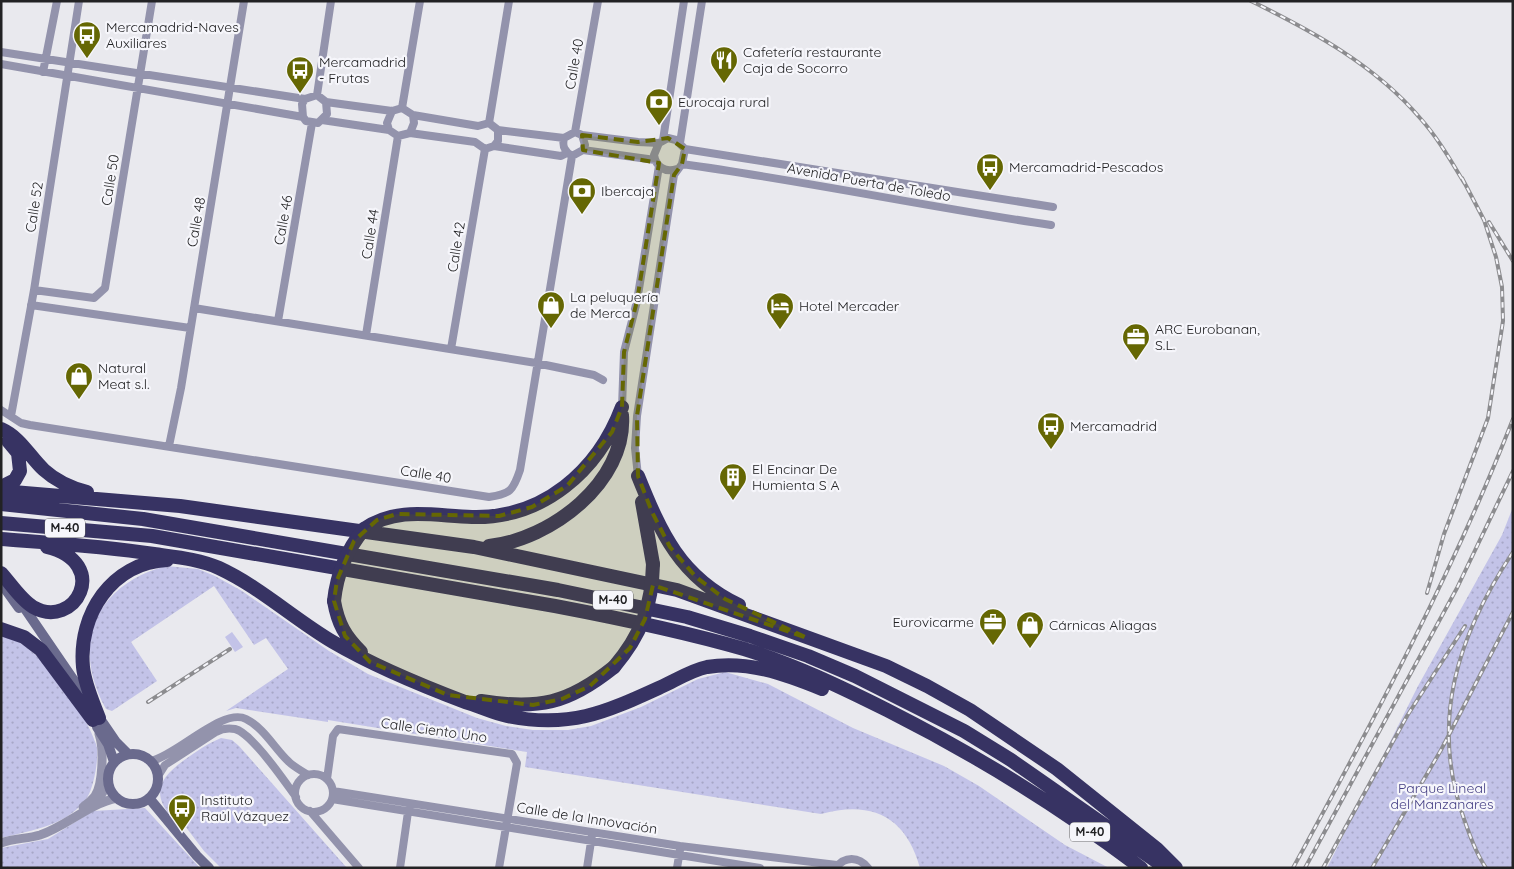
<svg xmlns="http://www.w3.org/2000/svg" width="1514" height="869" viewBox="0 0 1514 869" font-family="Quicksand,sans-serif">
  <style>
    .park { fill: url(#park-dots) }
    .garden { fill: #c3c3e8 }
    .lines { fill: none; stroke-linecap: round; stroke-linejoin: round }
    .minor { stroke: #9393ac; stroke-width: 8 }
    .tertiary { stroke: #9393ac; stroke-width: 9 }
    .secondary { stroke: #6a6a8d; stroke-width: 10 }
    .motorway { stroke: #373363; stroke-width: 14 }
    .rail-casing { stroke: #8c8c8f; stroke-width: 4 }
    .rail { stroke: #f6f6fb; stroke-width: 2; stroke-dasharray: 5.5; stroke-linecap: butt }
    .motorway-bridge { stroke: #373363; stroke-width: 14 }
    .marked { fill: #656703; fill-opacity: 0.2; stroke: #656703; stroke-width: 4; stroke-dasharray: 10 6; stroke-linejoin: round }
    .labels { text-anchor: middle; stroke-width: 4.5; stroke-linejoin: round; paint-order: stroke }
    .shield { fill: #f6f6fb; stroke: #626264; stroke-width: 1 }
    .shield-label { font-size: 12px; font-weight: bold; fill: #222224 }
    .poi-label { font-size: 14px; fill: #222224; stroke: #f6f6fb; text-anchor: start }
    .street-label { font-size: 14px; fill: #222224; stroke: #f6f6fb }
    .park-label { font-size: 14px; fill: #464085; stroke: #f6f6fb }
  </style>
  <defs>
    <pattern id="park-dots" width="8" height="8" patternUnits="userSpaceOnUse" patternTransform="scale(1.25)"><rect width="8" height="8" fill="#c3c3e8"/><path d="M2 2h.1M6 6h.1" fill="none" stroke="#a7a7c7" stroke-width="1.8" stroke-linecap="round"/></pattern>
  </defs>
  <rect width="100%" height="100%" fill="#e9e9ee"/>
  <path class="park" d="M1513 507V868H1327L1418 686 1502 535Z
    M166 566 198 569 215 576 242 591 329 651 368 674 477 718 506 726 533 730H568L591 726 641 707 698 679 725 672 768 684 853 728 944 766 979 786 1065 845 1109 868H920C906 816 871 800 821 814L525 767 527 752 328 720V722L236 708 226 711 288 669 266 638 254 645 214 586 131 642 157 681 112 711 106 709C70 644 95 585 166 566Z
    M1 634C39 643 84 709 96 744 100 754 94 786 88 796 69 826 32 830 1 838Z
    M221 738 232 740 239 746 347 868H221L204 851 179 818 173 819C147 790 164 774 190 756 200 749 209 743 221 738Z
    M145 808 200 868H1V848L48 839 93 811Z"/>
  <path class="garden" d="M232 632 243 647 235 652 225 637Z"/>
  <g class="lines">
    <path class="minor" d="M1 52 305 99
      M1 64 303 117 306 121 318 123 327 114 326 102
      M43 72 57 1
      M317 95 331 1
      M402 108 420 1
      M303 117 302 104 305 99 317 95 326 102 392 111 402 108 413 115 478 126 489 123 498 130V141L494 146 485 149 475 142 410 133 398 136 389 130 322 120
      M489 123 509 1
      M389 130 387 123 392 111
      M498 130 564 138
      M575 132 598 1
      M410 133 414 123 413 115
      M582 135 585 145 583 150 572 156C564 151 562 146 564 138L575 132 582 135 638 142 659 143 668 138 676 140 685 149 682 164 674 175 637 416 635 448 638 476
      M663 140 684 1
      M659 143 654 155C656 167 665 173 677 169
      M680 143 702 1
      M494 146 561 156 567 153
      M685 149 1053 207
      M583 150 655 160
      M682 164C806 181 928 207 1051 225
      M34 290 94 298 105 288 152 1
      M31 305 190 328
      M194 308 536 363 594 375 603 380
      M278 321 312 123
      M366 335 398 136
      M451 349 485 149
      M622 407 624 352 637 301 659 166
      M1 410 21 423 30 425 489 497C510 494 513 491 520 470L572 156
      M11 416 34 290 79 1
      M169 446 181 388 244 1
      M151 761C177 755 223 707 246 719 264 728 275 749 289 762 294 767 302 771 308 775
      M295 793a19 19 0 1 1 38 0a19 19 0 1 1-38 0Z
      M158 776 165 765 216 732C221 729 229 728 235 729 252 733 285 782 296 797
      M327 779 333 736 338 729 512 754 517 763 499 868
      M333 791 680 846 837 865
      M332 799 760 868
      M310 811 359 868
      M400 868 409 805
      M587 868 592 835
      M677 868 680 850
      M836 868C844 856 859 856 868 868"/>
    <path class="tertiary" d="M96 802 108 785
      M83 807C87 804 92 800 95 796 103 784 104 748 99 734
      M1 843C14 838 27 839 40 835 67 826 88 804 117 798"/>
    <path class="secondary" d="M1 583 19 608
      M19 600 116 742 128 754
      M97 727 108 744 114 762
      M108 779a25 25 0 1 1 50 0a25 25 0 1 1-50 0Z
      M149 798 197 856 209 868"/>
    <path class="motorway" d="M1 429C21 438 29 456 44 470 56 481 72 488 87 492
      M638 476C661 533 680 577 739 605
      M1 487 15 480 20 471 18 453 8 441
      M1 491 180 506 474 547 677 590 886 666 927 686 970 710 1057 769 1157 849 1176 868
      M642 502 653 564
      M1 504 143 519 558 590 687 617 750 636 808 656 855 676 964 731 1011 760 1166 868
      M1 523 152 536 555 606C618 618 682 631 744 649 793 664 841 687 887 710 976 755 1061 807 1141 868
      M364 529C397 506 434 516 472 517 543 519 598 471 622 407
      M1 539C53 543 103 546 154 554 175 557 199 559 219 568 260 587 294 619 333 642 374 666 420 685 465 702 479 706 493 713 507 716 571 729 606 712 663 686 676 680 692 670 707 667 747 660 785 674 822 689
      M489 546C550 540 627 482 622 415
      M1 573C11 584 21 600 33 607 75 631 112 563 47 547
      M334 601C338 624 345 636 361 652
      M1 629 24 637 41 650 93 720
      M481 701C538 710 568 704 614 667
      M99 718C93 702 85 685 83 667 78 614 112 563 167 560"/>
    <g class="rail-casing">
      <path id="rail" d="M1251 1C1312 31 1375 65 1420 118 1438 138 1451 161 1465 184
        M1489 222 1513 261
        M1427 593 1444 534 1488 418 1503 321 1502 287 1496 257 1484 220 1462 178
        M148 702 230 649
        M1293 868C1373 721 1452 575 1513 419
        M1305 868 1457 588 1513 471
        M1323 868 1407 716 1465 626
        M1372 868 1441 750 1513 612
        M1486 868C1476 853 1470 836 1464 819 1429 721 1458 635 1513 552"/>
    </g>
    <use href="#rail" class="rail"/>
    <path class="motorway-bridge" d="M334 601C337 573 346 551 364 529
      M614 667C641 635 652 607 653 564"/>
  </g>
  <path class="marked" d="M582 135 638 142 668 138 685 149 682 164 674 175 637 416 638 476 652 512 670 547 696 577 725 599 807 638 653 585 645 619 630 648 590 686 562 699 533 705 448 695 370 662 345 636 334 601 337 580 354 541 377 520 397 514 499 516 532 507 567 486 612 432 622 407 624 352 637 301 659 163 583 150Z"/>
  <defs>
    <g id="bus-pin" transform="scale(1.4375)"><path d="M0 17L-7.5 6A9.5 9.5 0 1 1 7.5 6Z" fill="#656703" stroke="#f6f6fb"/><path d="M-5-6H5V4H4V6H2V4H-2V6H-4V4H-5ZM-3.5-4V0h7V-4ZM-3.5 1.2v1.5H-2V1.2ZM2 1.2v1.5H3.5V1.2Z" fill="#fff"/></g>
    <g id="restaurant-pin" transform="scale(1.4375)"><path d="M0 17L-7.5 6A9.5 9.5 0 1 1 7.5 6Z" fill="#656703" stroke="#f6f6fb"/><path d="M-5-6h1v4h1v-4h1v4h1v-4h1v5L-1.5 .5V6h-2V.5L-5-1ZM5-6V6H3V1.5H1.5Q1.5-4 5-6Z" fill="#fff"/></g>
    <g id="bank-pin" transform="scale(1.4375)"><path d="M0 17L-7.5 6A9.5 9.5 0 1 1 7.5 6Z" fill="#656703" stroke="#f6f6fb"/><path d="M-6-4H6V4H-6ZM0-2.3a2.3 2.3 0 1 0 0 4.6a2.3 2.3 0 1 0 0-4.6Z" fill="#fff"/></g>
    <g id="shop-pin" transform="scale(1.4375)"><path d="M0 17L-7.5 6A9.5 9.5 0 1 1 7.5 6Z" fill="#656703" stroke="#f6f6fb"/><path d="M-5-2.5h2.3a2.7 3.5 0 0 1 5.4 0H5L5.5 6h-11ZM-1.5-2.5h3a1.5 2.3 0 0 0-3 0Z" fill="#fff"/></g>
    <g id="hotel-pin" transform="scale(1.4375)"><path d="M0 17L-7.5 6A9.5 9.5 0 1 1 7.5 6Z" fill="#656703" stroke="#f6f6fb"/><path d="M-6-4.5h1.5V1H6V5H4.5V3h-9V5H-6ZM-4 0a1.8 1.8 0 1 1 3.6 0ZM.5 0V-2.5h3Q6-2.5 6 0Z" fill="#fff"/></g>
    <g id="office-pin" transform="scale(1.4375)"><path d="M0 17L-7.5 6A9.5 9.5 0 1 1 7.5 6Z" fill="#656703" stroke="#f6f6fb"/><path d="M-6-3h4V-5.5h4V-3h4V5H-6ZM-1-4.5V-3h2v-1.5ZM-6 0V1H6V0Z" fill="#fff"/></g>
    <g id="building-pin" transform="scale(1.4375)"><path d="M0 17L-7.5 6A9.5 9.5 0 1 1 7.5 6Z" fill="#656703" stroke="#f6f6fb"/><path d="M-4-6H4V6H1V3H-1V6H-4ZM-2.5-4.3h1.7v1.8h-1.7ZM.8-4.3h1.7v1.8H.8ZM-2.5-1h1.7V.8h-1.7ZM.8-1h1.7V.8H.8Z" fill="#fff"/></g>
  </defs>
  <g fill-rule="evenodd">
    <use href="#bus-pin" x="87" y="35"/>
    <use href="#restaurant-pin" x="724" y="60"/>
    <use href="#bus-pin" x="300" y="70"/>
    <use href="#bank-pin" x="659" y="102"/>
    <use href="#bus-pin" x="990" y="167"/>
    <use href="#bank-pin" x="582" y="191"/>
    <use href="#shop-pin" x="551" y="305"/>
    <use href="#hotel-pin" x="780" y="306"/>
    <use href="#office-pin" x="1136" y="337"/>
    <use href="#shop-pin" x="79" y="376"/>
    <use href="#bus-pin" x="1051" y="426"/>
    <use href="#building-pin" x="733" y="477"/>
    <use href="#office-pin" x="993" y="622"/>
    <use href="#shop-pin" x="1030" y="625"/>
    <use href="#bus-pin" x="182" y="808"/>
  </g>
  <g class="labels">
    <g class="shield">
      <rect x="45" y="518.5" width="40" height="19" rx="4"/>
      <rect x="593" y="590.5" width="40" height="19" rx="4"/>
      <rect x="1070" y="822.5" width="40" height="19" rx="4"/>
    </g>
    <g class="shield-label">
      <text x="65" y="532">M-40</text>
      <text x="613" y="604">M-40</text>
      <text x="1090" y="836">M-40</text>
    </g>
    <g class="poi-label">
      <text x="106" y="32">Mercamadrid-Naves<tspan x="106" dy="16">Auxiliares</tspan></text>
      <text x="743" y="57">Cafetería restaurante<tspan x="743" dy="16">Caja de Socorro</tspan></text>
      <text x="319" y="67">Mercamadrid<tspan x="319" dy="16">- Frutas</tspan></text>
      <text x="678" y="107">Eurocaja rural</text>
      <text x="1009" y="172">Mercamadrid-Pescados</text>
      <text x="601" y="196">Ibercaja</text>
      <text x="570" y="302">La peluquería<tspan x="570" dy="16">de Merca</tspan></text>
      <text x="799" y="311">Hotel Mercader</text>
      <text x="1155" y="334">ARC Eurobanan,<tspan x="1155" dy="16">S.L.</tspan></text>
      <text x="98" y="373">Natural<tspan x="98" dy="16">Meat s.l.</tspan></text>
      <text x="1070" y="431">Mercamadrid</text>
      <text x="752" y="474">El Encinar De<tspan x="752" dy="16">Humienta S A</tspan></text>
      <text x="974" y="627" text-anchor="end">Eurovicarme</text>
      <text x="1049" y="630">Cárnicas Aliagas</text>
      <text x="201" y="805">Instituto<tspan x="201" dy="16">Raúl Vázquez</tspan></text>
    </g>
    <g class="street-label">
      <text transform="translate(574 64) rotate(-80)" y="5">Calle 40</text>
      <text transform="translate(110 180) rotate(-81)" y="5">Calle 50</text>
      <text transform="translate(869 182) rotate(10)" y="5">Avenida Puerta de Toledo</text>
      <text transform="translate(34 207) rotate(-81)" y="5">Calle 52</text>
      <text transform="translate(283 220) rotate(-80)" y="5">Calle 46</text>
      <text transform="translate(196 222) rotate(-80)" y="5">Calle 48</text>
      <text transform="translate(370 234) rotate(-81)" y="5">Calle 44</text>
      <text transform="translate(456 247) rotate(-81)" y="5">Calle 42</text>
      <text transform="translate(426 474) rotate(9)" y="5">Calle 40</text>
      <text transform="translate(434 730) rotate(8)" y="5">Calle Ciento Uno</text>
      <text transform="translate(587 818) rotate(9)" y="5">Calle de la Innovación</text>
    </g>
    <g class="park-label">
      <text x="1442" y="793">Parque Lineal<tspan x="1442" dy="16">del Manzanares</tspan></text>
    </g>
  </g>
  <rect width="1514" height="869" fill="none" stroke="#222224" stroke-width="5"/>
</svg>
